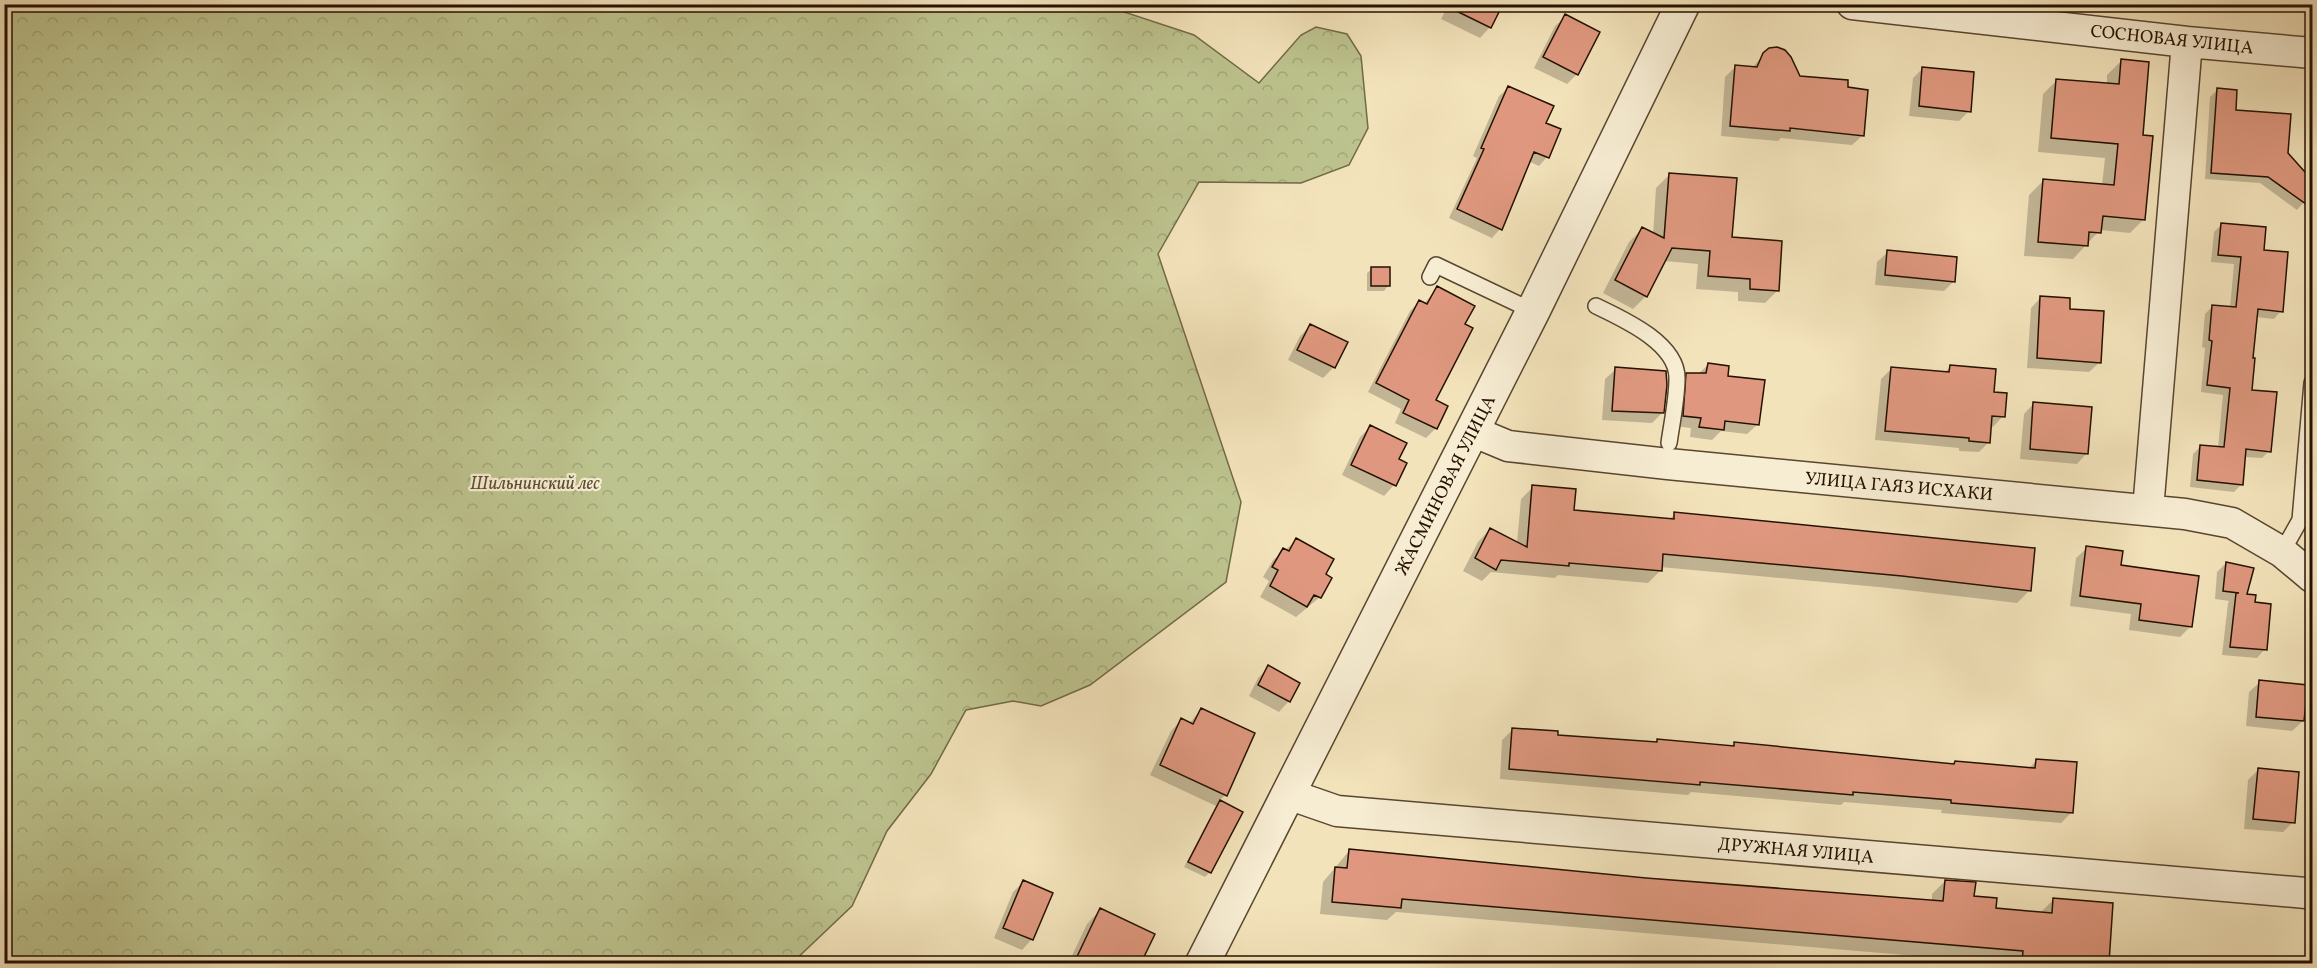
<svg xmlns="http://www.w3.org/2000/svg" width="2317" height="968" viewBox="0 0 2317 968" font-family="Vollkorn,serif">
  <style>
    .forest { fill: url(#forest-crowns); stroke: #706a47; stroke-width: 1.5 }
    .shadow { fill: #0003 }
    .building { fill: #df987f; stroke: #241100; stroke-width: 1.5 }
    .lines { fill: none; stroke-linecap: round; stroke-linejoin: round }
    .service-casing { stroke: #58462f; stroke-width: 18 }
    .minor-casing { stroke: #58462f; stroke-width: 33 }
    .tertiary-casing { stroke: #58462f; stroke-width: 36 }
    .service { stroke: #f7edd3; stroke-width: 15 }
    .minor { stroke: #f7edd3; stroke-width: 30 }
    .tertiary { stroke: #f7edd3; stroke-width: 33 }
    .labels { text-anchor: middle; stroke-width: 4.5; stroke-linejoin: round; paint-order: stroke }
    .street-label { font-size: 18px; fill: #241100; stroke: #f7edd3 }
    .park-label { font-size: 18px; font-style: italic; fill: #5a4f32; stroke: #f7edd3 }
  </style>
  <defs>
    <pattern id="forest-crowns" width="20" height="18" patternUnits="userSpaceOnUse" patternTransform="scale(1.5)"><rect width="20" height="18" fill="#bdc38e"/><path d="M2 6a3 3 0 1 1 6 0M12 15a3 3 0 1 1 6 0" fill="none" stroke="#a2a679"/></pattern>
  </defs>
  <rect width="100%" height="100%" fill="#f3e3bb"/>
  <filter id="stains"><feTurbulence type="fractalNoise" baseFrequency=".00333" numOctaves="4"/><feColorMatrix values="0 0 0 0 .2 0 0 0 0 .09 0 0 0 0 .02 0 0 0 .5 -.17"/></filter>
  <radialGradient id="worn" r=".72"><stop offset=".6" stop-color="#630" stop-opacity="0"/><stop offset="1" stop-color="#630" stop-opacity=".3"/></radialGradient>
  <path class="forest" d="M5 4 1120 5 1121 11 1194 35 1259 83 1301 35 1316 27 1347 34 1361 56 1368 128 1349 165 1301 183 1199 182 1158 254 1241 502 1226 582 1090 685 1041 706 1013 701 966 710 931 774 887 831 852 906 792 963H5Z"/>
  <path class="shadow" d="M1449 4 1490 27 1480 38 1441 19Z
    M2258 4H2277L2276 6Z
    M1566 16 1577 74 1567 84 1534 68 1555 26Z
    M1764 54 1799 77 1846 89 1863 135 1852 145 1781 138 1778 141 1721 136 1725 77 1735 67 1752 68Z
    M2121 61 2144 219 2130 233 2100 230 2073 259 2024 256 2029 195 2043 181 2102 185 2105 158 2038 152 2043 94 2057 80 2107 84V75Z
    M1923 68 1969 111 1959 121 1909 116 1913 78Z
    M1508 88 1544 123 1547 157 1539 166 1528 161 1500 229 1492 238 1449 218 1477 158 1473 156 1499 96Z
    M2217 90 2234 111 2285 152 2312 193 2297 210 2260 183 2205 179 2210 97Z
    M1669 175 1778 290 1765 303 1738 301V292L1696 289 1698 264 1664 261 1646 296 1633 309 1603 293 1629 242 1642 229 1653 235 1656 188Z
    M2222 224 2262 251 2281 311 2274 319 2256 317 2251 391 2269 451 2262 458 2244 457 2242 484 2234 492 2190 487 2193 454 2201 446 2218 448 2223 395 2201 392 2205 348 2202 347 2205 314 2213 306 2230 308 2234 264 2211 262 2214 232Z
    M1888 252 1954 281 1944 291 1875 285 1877 262Z
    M1372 269 1388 286 1384 291H1367V273Z
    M1437 288 1463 325 1434 401 1436 428 1426 438 1395 423 1401 409 1368 392 1410 311 1419 302 1424 304Z
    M2041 297 2100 362 2089 372 2027 368 2031 308Z
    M1310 326 1346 343 1334 367 1323 378 1288 360 1300 336Z
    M1708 365 1726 377 1758 424 1747 434 1721 431 1712 440 1690 437 1691 428 1674 426 1676 385 1687 374H1698Z
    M1950 367 1992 394 2003 416 1993 427H1990L1989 442 1979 452 1959 451V448L1875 440 1881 379 1891 369 1944 373Z
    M1616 369 1662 413 1652 423 1602 420 1605 379Z
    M2034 403 2087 453 2077 464 2020 459 2024 414Z
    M1370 427 1397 460 1405 464 1394 485 1384 496 1342 475 1360 437Z
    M1533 487 1572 511 1668 520 1675 514 2029 591 2017 603 1889 588 1660 567V571L1648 583 1558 575 1555 578 1491 572 1482 581 1463 571 1478 542 1490 529 1517 543 1521 499Z
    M1297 540 1324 574 1320 597 1296 617 1260 597 1269 581 1263 577 1273 560Z
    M2087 548 2119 566 2197 577 2190 627 2180 637 2129 630 2131 614 2070 606 2076 558Z
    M2226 563 2246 595 2253 603 2265 649 2257 658 2222 655 2228 603 2229 601 2215 599 2217 572Z
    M1269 667 1289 701 1279 712 1249 696 1258 678Z
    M2260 682 2303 721 2292 731 2246 726 2249 692Z
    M1201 709 1225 795 1219 801 1241 813 1209 873 1205 877 1184 867 1216 806 1150 775 1171 731 1181 720 1189 724Z
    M1512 730 1556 737 1655 743 1658 741 1731 747 1734 743 1952 765 1955 762 2028 769 2037 760 2072 812 2061 823 1941 813 1942 810 1844 802 1841 805 1691 792 1688 795 1500 779 1502 740Z
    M2258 770 2293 822 2283 832 2244 829 2248 780Z
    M1349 851 1646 880 1932 902V894L1945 881 1995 909 2040 913 2053 900 2112 904 2107 964H2011L1396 912 1387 920 1320 914 1323 882Z
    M1023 882 1032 939 1022 950 994 938 1013 892Z
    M1100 910 1153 934 1139 964H1068L1087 924Z"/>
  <path class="building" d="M1442 4H1503L1491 28Z
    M1565 14 1600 32 1578 75 1543 57Z
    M1777 47 1785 50 1791 57 1800 76 1848 80V87L1868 90 1864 136 1790 128V131L1730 126 1735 65 1757 67 1763 53 1769 48Z
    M2121 59 2149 62 2143 135 2153 136 2145 220 2103 216 2101 233 2089 232 2088 246 2038 242 2043 179 2114 185 2118 144 2051 138 2056 79 2119 84Z
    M1922 67 1974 72 1971 112 1919 106Z
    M1508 86 1554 106 1546 123 1561 129 1549 158 1534 152 1502 230 1457 209 1484 149 1481 148Z
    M2217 88 2237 90 2236 110 2291 114 2288 153 2313 181V209L2268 177 2211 173Z
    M1669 173 1737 178 1732 237 1782 241 1779 291 1750 289V279L1708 276 1710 251 1672 248 1647 297 1615 280 1642 227 1664 238Z
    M2221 223 2266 227 2264 250 2288 252 2283 312 2258 309 2253 358H2255L2252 390 2277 392 2271 452 2246 449 2243 485 2197 480 2200 445 2224 447 2230 388 2207 385 2212 341 2209 340 2212 305 2236 307 2241 257 2218 255Z
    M1887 250 1957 257 1955 282 1885 275Z
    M1371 267H1390V286H1371Z
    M1437 286 1475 306 1465 324 1473 328 1436 400 1448 406 1437 429 1403 413 1409 400 1376 383 1419 300 1427 304Z
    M2040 296 2070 298V309L2104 311 2101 363 2037 358Z
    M1310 324 1348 342 1335 368 1297 350Z
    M1708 363 1729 366 1728 376 1765 380 1759 425 1725 421 1724 430 1699 427 1701 418 1683 416 1686 373H1706Z
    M1950 365 1996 369 1994 392 2007 393 2005 417 1992 416 1990 443 1969 441V438L1885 431 1891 367 1949 372Z
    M1615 367 1666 371 1667 385 1664 413 1612 411Z
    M2033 402 2092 407 2088 454 2030 449Z
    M1370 425 1407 443 1399 459 1407 463 1396 486 1351 465Z
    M1532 485 1576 489 1574 510 1674 519V512L2035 548 2031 591 1902 576 1663 554 1662 571 1569 563V566L1501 560 1496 570 1475 558 1490 528 1527 547Z
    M1296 538 1334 559 1326 574 1332 578 1321 598 1314 595 1307 607 1270 586 1278 570 1272 567 1283 548 1289 551Z
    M2086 546 2123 551 2121 565 2199 576 2192 627 2139 620 2141 604 2080 596Z
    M2226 562 2254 568 2247 594 2256 595 2255 602 2271 604 2267 650 2230 647 2236 593H2239L2223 591Z
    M1268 665 1300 683 1290 702 1258 685Z
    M2259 680 2308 685 2304 721 2256 717Z
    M1201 708 1255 733 1227 796 1160 765 1181 718 1193 724Z
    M1512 728 1558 731V735L1657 742V739L1734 746V742L1954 764 1955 761 2035 768 2036 759 2077 762 2073 813 1951 803V800L1853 792V795L1700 782V785L1509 769Z
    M2258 768 2299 772 2295 823 2253 819Z
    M1220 800 1243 812 1211 873 1188 862Z
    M1349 849 1646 878 1943 901 1945 880 1976 882 1974 896 1997 898 1996 908 2052 913 2053 898 2113 903 2109 963 2022 962 2023 951 1402 899 1401 908 1332 902 1335 867 1347 868Z
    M1023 880 1053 893 1033 940 1003 928Z
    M1100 908 1155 934 1141 963H1074Z"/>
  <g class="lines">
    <g class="service-casing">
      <path id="service" d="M1430 277 1436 265 1533 311
        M1596 306C1623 319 1677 343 1677 378 1677 399 1672 422 1669 443
        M2282 552 2300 520 2312 383"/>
    </g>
    <g class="minor-casing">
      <path id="minor" d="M1852 4 2187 42 2312 53
        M1472 431 1508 446 1668 464 2185 514 2232 523 2282 552 2312 577
        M2148 510 2187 42
        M1288 794 1337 811 2306 893"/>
    </g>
    <g class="tertiary-casing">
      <path id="tertiary" d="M1202 964 1533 311 1683 4"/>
    </g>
    <use href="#service" class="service"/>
    <use href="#minor" class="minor"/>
    <use href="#tertiary" class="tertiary"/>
  </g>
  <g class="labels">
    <g class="street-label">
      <text transform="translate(2172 39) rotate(6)" y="6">СОСНОВАЯ УЛИЦА</text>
      <text transform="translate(1445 485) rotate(-63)" y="6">ЖАСМИНОВАЯ УЛИЦА</text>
      <text transform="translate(1899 486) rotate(5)" y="6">УЛИЦА ГАЯЗ ИСХАКИ</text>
      <text transform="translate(1796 850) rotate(5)" y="6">ДРУЖНАЯ УЛИЦА</text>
    </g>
    <g class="park-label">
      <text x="535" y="489">Шильнинский лес</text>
    </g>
  </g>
  <rect width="2317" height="968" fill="none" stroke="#f3e3bb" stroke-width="24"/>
  <rect x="6" y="6" width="2305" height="956" fill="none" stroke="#241100" stroke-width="3"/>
  <rect x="12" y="12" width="2293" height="944" fill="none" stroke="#241100" stroke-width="1.5"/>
  <rect width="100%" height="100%" filter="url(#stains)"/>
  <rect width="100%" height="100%" fill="url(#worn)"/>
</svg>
